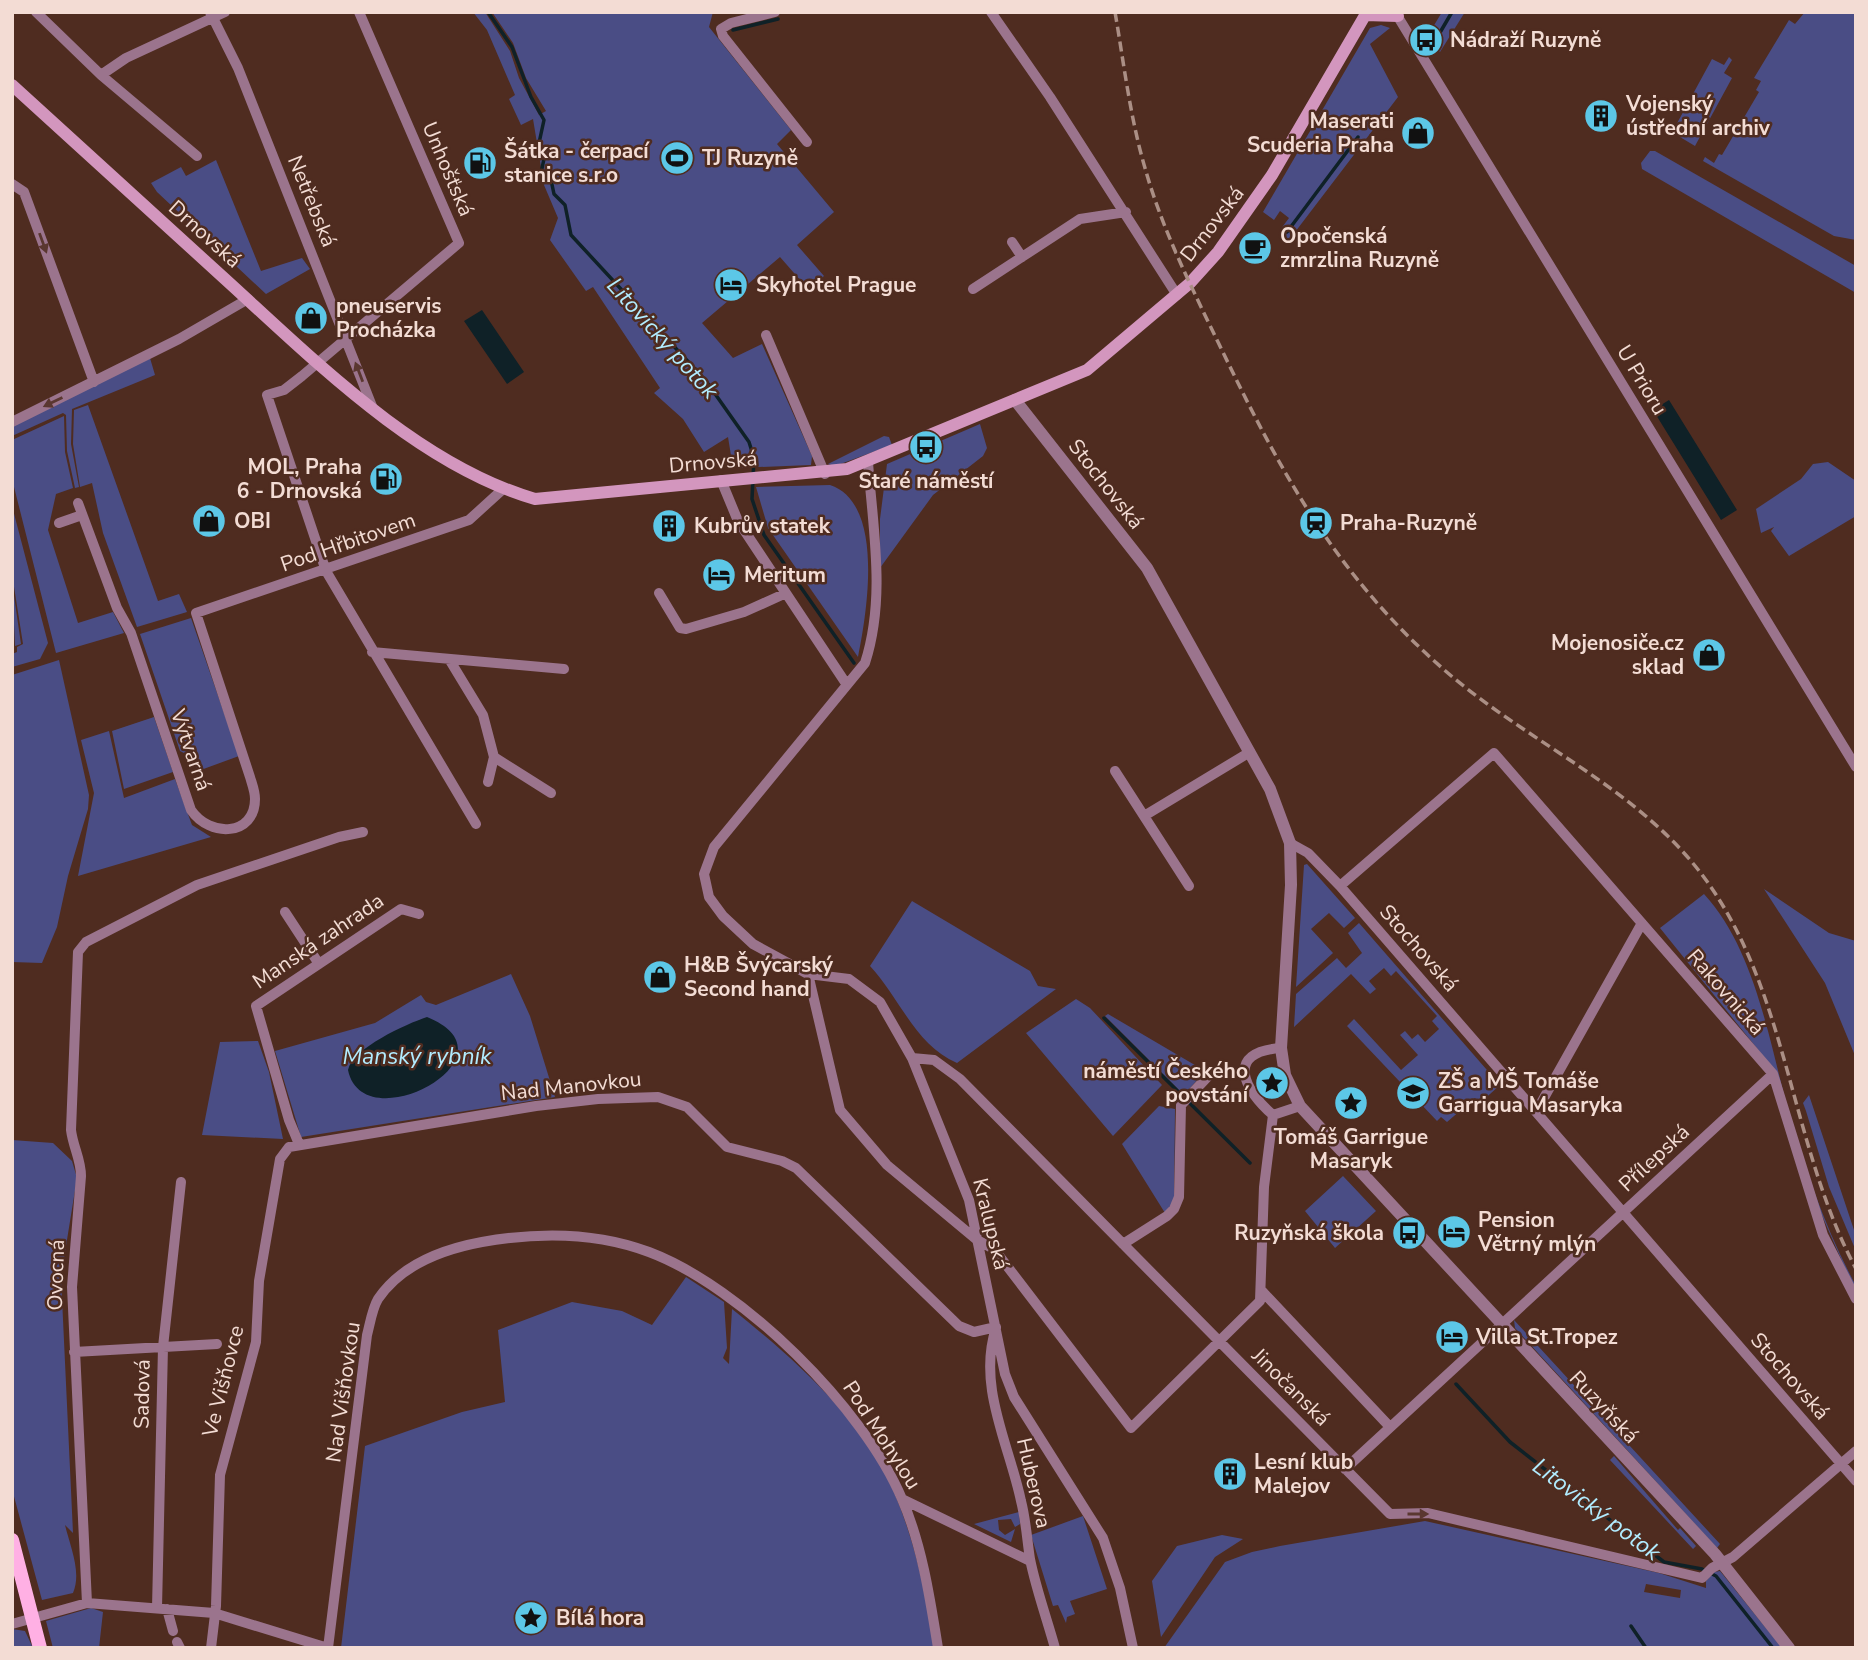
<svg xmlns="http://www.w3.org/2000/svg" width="1868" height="1660" viewBox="0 0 1868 1660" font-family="'Nunito Sans',sans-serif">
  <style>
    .green { fill: #4a4d85; fill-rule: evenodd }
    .water { fill: #0f2127 }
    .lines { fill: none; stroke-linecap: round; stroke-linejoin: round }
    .stream { stroke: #0f2127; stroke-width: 3.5 }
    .minor { stroke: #9b748d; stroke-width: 10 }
    .tertiary { stroke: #9b748d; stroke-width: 12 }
    .secondary { stroke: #d396be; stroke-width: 12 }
    .primary { stroke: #ffb0e4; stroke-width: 14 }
    .rail { stroke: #ab8f85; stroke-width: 3.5; stroke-dasharray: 10 5; stroke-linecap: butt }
    .oneway { fill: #5a3730 }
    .labels { text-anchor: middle; stroke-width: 5; stroke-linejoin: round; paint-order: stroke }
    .poi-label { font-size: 21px; font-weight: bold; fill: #f3dcd4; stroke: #4f2c20; text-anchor: start }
    .street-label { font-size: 21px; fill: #f3dcd4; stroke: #4f2c20 }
    .water-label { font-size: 23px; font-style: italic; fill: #b1ecff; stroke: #4f2c20 }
  </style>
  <rect width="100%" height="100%" fill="#4f2c20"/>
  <path class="green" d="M473 12H485L510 51 519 78 539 115 546 111 526 78 513 43 492 12H713L709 27 791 130 777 144 834 212 797 245 824 276 808 289 780 257 702 323 733 358 762 344 812 456 811 465 733 468 728 437 704 452 683 419 654 393 660 388 593 287 586 291 550 240 558 218 544 185 533 119 521 125 509 99 515 95 487 30Z
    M1442 12H1465L1440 52 1427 37Z
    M1805 12H1856V240L1834 236 1703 161 1705 157 1714 163 1719 154 1722 155 1759 92 1756 90 1761 81 1754 78 1789 20 1795 24Z
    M1381 25 1390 28 1370 44 1398 97 1289 240 1280 230 1289 218 1280 211 1274 220 1263 212 1370 28Z
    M1729 57 1732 60 1724 73 1732 78 1695 146 1680 137 1675 127 1712 59 1724 65Z
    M1650 151H1655L1856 266V293L1642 169 1641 163Z
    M216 160 261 271 302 258 310 269 266 294 157 192 151 183 181 167 186 176Z
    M150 358 155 375 72 409 71 444 79 487 75 488 67 451 66 415 63 413 12 436V425Z
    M88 405 158 601 179 594 187 612 137 627 103 533 92 483 80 487 73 444 74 410Z
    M64 416 65 452 73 488 56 494 48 530 78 623 113 612 124 633 56 653 12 479V440Z
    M980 424 987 448 983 456 933 495 880 568V519L887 464Z
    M884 436 889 437 892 445 835 466 828 464Z
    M1828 462 1856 481V516L1789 556 1771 531 1774 527 1761 533 1756 509 1801 479 1813 464Z
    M830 485C885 503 867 613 858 657L768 528 756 487Z
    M12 506 48 643 40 659 12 667V654L17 652V647L23 644 12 574Z
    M12 582 21 644 15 646Z
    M191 618 239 756 198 771 190 756 180 751 140 634Z
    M59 660 89 795 88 809 68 876 57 927 42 963 12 962V675Z
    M154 717 173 772 124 789 112 731Z
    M109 731 124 798 175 779 192 825 211 837 78 876 94 793 81 740Z
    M1307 864 1355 918 1344 928 1329 913 1311 929 1333 953 1296 987 1304 865Z
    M1764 889 1829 933 1856 941V1058L1825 983Z
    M1704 894C1756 950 1770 1046 1790 1117 1807 1175 1827 1232 1856 1286V1293L1816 1202 1776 1072 1660 928Z
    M912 901 1030 971 1038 986 1056 989 957 1063C915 1045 900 998 870 966Z
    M1359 923 1500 1085 1480 1103 1475 1098 1447 1122 1441 1117 1437 1121 1347 1026 1354 1019 1401 1070 1418 1055 1400 1035 1405 1031 1412 1039 1418 1034 1425 1042 1439 1029 1432 1021 1437 1016 1396 971 1391 976 1384 968 1369 981 1376 989 1370 994 1351 974 1294 1027 1296 994 1337 958 1346 968 1362 953 1348 933Z
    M511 974 530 1016 555 1097 301 1137 275 1051 375 1023 421 995 426 1002 436 1005Z
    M1076 999 1090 1008 1162 1085 1113 1136 1026 1033Z
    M1108 1014 1205 1071 1184 1095 1105 1016Z
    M258 1041 269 1072 283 1139 202 1135 220 1042Z
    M1809 1095 1856 1236V1251L1829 1187 1806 1111 1803 1103Z
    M1159 1106 1175 1109 1174 1201 1165 1213 1122 1144Z
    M12 1140 53 1143 72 1161 77 1178 61 1277 73 1533 65 1525C70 1546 82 1572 73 1593L42 1600 12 1489Z
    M1343 1176 1376 1211 1335 1248 1305 1211Z
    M686 1277 724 1302 727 1348 723 1358 729 1364 732 1309C791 1356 865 1421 894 1492 915 1542 926 1594 935 1648H341L365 1446 462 1412 505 1402 498 1330 572 1302 622 1311 652 1325Z
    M1514 1320 1720 1544 1717 1548 1515 1328Z
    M1614 1456 1678 1530 1680 1528 1696 1546 1693 1549 1610 1460Z
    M1019 1512 1020 1524 1015 1527 1011 1519 998 1520 999 1530 1005 1535 1015 1529 1011 1542 974 1524Z
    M1083 1516 1107 1589 1070 1601 1075 1614 1067 1617 1066 1623 1058 1605 1053 1606 1031 1535Z
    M1425 1521 1659 1573 1706 1588V1581L1714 1572 1720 1571 1782 1648H1164L1225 1562 1252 1552 1280 1546ZM1646 1584 1681 1590 1680 1598 1644 1592Z
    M1222 1535 1243 1539 1215 1557 1161 1637 1152 1581 1177 1546Z
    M91 1608 103 1612 99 1648H53L46 1621Z
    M12 1629 25 1631 33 1648H12Z"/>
  <path class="water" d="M482 310 524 372 507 384 464 321Z
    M1669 400 1737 510 1721 520 1653 410Z
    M427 1017C524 1056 363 1143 348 1070 353 1048 406 1024 427 1017Z"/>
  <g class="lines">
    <path class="stream" d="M488 12 512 47 531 97 544 120 539 143 545 154 541 173 551 180 554 194 565 205 571 235 706 381 749 442 754 458 752 499 764 535 854 663
      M733 30 778 19
      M1435 41 1452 12
      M1287 232 1358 137
      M1104 1018 1250 1163
      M1456 1384 1510 1442 1664 1562 1702 1569 1716 1576 1773 1648
      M1631 1626 1646 1648"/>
    <path class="minor" d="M36 12 101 75 197 156
      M210 12 238 68 372 406
      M359 12 459 243 302 376 284 390 267 395 326 571 476 824
      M775 12 731 23 721 29 723 36 807 142
      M991 12 1050 97 1177 295
      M1395 12 1856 767
      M101 75 126 58 225 12
      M12 184 24 192 94 382
      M1012 242 1022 257
      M973 289 1080 219 1126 212
      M766 335 825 474
      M12 422 179 339 248 299
      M868 462C873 530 886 598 865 663L714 847 704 874 709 897 723 916 753 944 808 974 849 979 880 1002 912 1058 969 1200 1005 1374 1014 1397 1103 1538 1120 1588 1133 1648
      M721 480 738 521 847 685
      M78 503 117 608 131 633 191 810C210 838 255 836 255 799 255 791 252 784 250 777L196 613 469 520 502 490
      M59 523 82 515
      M659 593 680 628 686 629 744 612 784 594
      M372 652 564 669
      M449 659 483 715 494 757 551 793
      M1115 771 1189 886
      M488 782 494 757
      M1144 816 1250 752
      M1290 843 1308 853 1340 886 1856 1481
      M1340 886 1494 753 1773 1074 1823 1235 1856 1299
      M285 912 319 964
      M808 974 840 1110 887 1165 977 1240 994 1249 1131 1428 1260 1301 1264 1187 1273 1115
      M912 1058 934 1060 960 1079 1390 1514 1428 1513 1702 1578 1712 1568 1733 1557 1856 1451
      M1536 1112 1642 923
      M1273 1115C1244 1090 1224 1052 1281 1048
      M1273 1115 1300 1106
      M299 1144 289 1120 256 1006 401 909 419 914
      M1123 1244 1167 1216 1174 1209 1179 1197 1181 1105 1213 1071
      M1261 1290 1390 1427
      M996 1328C977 1386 1009 1444 1021 1501 1026 1520 1027 1540 1030 1559 1036 1589 1047 1619 1055 1648
      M74 1352 217 1344
      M1345 1469 1773 1074
      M902 1499 1030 1561
      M87 1603 72 1287 81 1176C81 1159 73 1147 71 1130L78 952 86 942 197 885 339 837 363 832
      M157 1608 163 1347 181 1182
      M167 1609 173 1631
      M12 1624 87 1603 214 1613 328 1648 367 1335C370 1324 372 1309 378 1299 401 1265 444 1249 482 1242 538 1232 596 1232 649 1252 742 1287 864 1408 902 1499 922 1545 930 1598 938 1648
      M177 1642 180 1648
      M211 1648 216 1606 220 1475 256 1342 259 1281 280 1159 289 1147 536 1106 598 1099 658 1097 687 1107 727 1147 782 1161 796 1168 959 1326 974 1332 996 1327"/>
    <path class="tertiary" d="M1015 400 1147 568 1270 789 1290 843 1291 885 1281 1048 1285 1075 1300 1106 1715 1554 1789 1648"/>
    <path class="secondary" d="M1365 15 1398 16
      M12 85C83 150 154 214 225 279 314 360 418 465 535 499L847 469 1087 370 1190 283 1218 252 1272 175 1367 12"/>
    <path class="primary" d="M12 1540 40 1648"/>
    <path class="rail" d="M1115 12C1124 64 1130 117 1145 168 1162 229 1191 286 1218 342 1281 473 1337 578 1449 674 1531 744 1637 788 1703 876 1789 991 1789 1143 1856 1269"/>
  </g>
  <defs><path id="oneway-solid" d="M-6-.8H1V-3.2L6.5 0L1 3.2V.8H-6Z" transform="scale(1.75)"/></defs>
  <g class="oneway">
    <use href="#oneway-solid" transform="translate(43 243) rotate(70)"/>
    <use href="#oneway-solid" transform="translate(359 372) rotate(-111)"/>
    <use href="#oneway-solid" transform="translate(53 402) rotate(154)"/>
    <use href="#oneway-solid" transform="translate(1418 1514)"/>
  </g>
  <defs>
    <g id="bus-disc" transform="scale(1.75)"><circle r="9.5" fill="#5cc7e7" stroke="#4f2c20"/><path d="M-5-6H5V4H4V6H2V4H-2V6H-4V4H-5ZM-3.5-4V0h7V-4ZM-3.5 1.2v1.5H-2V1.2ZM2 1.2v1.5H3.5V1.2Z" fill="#111"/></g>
    <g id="building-disc" transform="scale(1.75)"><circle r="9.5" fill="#5cc7e7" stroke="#4f2c20"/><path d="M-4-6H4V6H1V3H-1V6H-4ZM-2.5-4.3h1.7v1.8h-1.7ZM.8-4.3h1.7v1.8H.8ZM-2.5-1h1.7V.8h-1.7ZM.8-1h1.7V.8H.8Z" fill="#111"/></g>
    <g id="shop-disc" transform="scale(1.75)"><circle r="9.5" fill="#5cc7e7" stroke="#4f2c20"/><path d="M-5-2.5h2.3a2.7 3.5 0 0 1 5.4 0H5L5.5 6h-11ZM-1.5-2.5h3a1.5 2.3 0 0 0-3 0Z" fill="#111"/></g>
    <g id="stadium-disc" transform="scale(1.75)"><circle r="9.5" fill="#5cc7e7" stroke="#4f2c20"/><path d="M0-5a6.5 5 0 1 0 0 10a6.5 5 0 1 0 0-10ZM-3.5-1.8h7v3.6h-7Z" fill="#111"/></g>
    <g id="fuel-disc" transform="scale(1.75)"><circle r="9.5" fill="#5cc7e7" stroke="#4f2c20"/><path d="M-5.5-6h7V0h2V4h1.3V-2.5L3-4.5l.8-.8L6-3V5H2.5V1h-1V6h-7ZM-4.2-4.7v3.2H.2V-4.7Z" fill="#111"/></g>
    <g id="cafe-disc" transform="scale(1.75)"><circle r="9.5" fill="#5cc7e7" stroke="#4f2c20"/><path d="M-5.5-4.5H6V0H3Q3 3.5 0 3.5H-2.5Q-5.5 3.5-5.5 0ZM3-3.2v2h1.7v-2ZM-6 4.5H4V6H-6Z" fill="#111"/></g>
    <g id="hotel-disc" transform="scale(1.75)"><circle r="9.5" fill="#5cc7e7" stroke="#4f2c20"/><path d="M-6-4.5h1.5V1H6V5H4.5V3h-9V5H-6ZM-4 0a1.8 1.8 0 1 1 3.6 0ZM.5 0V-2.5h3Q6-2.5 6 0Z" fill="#111"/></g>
    <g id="station-disc" transform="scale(1.75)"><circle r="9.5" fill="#5cc7e7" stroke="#4f2c20"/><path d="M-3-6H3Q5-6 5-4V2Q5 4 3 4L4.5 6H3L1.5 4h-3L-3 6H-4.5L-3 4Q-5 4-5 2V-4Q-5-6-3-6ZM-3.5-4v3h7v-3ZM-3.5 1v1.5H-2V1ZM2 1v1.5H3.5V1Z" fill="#111"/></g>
    <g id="sight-disc" transform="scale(1.75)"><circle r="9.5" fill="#5cc7e7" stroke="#4f2c20"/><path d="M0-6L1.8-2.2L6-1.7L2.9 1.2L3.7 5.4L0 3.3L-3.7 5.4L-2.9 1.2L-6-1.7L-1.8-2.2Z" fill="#111"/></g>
    <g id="school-disc" transform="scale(1.75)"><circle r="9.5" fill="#5cc7e7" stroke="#4f2c20"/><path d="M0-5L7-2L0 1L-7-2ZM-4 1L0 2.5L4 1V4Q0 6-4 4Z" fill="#111"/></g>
  </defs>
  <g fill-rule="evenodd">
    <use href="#bus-disc" x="1426" y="40"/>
    <use href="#building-disc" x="1601" y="116"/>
    <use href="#shop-disc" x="1418" y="133"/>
    <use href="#stadium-disc" x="677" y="158"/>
    <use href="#fuel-disc" x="480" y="163"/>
    <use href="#cafe-disc" x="1255" y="248"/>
    <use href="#hotel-disc" x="731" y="285"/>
    <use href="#shop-disc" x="311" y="318"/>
    <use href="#bus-disc" x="926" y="447"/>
    <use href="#fuel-disc" x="386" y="479"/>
    <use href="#shop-disc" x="209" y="521"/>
    <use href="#station-disc" x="1316" y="523"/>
    <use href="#building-disc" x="669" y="526"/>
    <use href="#hotel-disc" x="719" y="575"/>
    <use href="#shop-disc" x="1709" y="655"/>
    <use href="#shop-disc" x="660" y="977"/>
    <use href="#sight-disc" x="1272" y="1083"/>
    <use href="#school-disc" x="1413" y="1093"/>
    <use href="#sight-disc" x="1351" y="1103"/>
    <use href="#hotel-disc" x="1454" y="1232"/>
    <use href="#bus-disc" x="1409" y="1233"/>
    <use href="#hotel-disc" x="1452" y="1337"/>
    <use href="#building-disc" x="1230" y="1474"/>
    <use href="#sight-disc" x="531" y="1618"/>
  </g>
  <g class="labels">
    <g class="poi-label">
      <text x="1450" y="47">Nádraží Ruzyně</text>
      <text x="1626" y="111">Vojenský<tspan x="1626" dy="24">ústřední archiv</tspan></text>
      <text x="1394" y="128" text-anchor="end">Maserati<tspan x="1394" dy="24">Scuderia Praha</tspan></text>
      <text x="504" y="158">Šátka - čerpací<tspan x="504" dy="24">stanice s.r.o</tspan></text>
      <text x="702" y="165">TJ Ruzyně</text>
      <text x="1280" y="243">Opočenská<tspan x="1280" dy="24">zmrzlina Ruzyně</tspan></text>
      <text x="756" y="292">Skyhotel Prague</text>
      <text x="336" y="313">pneuservis<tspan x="336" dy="24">Procházka</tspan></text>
      <text x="362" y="474" text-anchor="end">MOL, Praha<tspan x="362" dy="24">6 - Drnovská</tspan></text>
      <text x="926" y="488" text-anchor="middle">Staré náměstí</text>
      <text x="234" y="528">OBI</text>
      <text x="1340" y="530">Praha-Ruzyně</text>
      <text x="694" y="533">Kubrův statek</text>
      <text x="744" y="582">Meritum</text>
      <text x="1684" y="650" text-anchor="end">Mojenosiče.cz<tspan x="1684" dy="24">sklad</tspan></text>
      <text x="684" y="972">H&amp;B Švýcarský<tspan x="684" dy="24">Second hand</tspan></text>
      <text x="1248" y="1078" text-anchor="end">náměstí Českého<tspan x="1248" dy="24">povstání</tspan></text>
      <text x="1438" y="1088">ZŠ a MŠ Tomáše<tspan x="1438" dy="24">Garrigua Masaryka</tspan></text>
      <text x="1351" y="1144" text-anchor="middle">Tomáš Garrigue<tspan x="1351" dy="24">Masaryk</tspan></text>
      <text x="1478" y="1227">Pension<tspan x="1478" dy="24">Větrný mlýn</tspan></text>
      <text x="1384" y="1240" text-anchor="end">Ruzyňská škola</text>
      <text x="1476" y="1344">Villa St.Tropez</text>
      <text x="1254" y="1469">Lesní klub<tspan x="1254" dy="24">Malejov</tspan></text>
      <text x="556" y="1625">Bílá hora</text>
    </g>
    <g class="street-label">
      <text transform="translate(448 169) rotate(67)" y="7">Unhošťská</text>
      <text transform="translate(312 201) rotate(68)" y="7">Netřebská</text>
      <text transform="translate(1212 224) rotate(-52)" y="7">Drnovská</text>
      <text transform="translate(205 234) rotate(42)" y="7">Drnovská</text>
      <text transform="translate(1642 380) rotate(59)" y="7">U Prioru</text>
      <text transform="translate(713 462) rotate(-5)" y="7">Drnovská</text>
      <text transform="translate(1106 484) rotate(52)" y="7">Stochovská</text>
      <text transform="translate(348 542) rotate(-19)" y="7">Pod Hřbitovem</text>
      <text transform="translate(191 750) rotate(71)" y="7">Výtvarná</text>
      <text transform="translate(318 941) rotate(-34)" y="7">Manská zahrada</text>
      <text transform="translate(1419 948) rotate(49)" y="7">Stochovská</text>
      <text transform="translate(1726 992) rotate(49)" y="7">Rakovnická</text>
      <text transform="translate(571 1086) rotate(-6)" y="7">Nad Manovkou</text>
      <text transform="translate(1654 1158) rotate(-43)" y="7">Přílepská</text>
      <text transform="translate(991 1224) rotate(76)" y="7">Kralupská</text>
      <text transform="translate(56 1275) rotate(-88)" y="7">Ovocná</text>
      <text transform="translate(1790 1376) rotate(49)" y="7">Stochovská</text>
      <text transform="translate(223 1381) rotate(-76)" y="7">Ve Višňovce</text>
      <text transform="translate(1291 1387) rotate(45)" y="7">Jinočanská</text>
      <text transform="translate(343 1392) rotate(-82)" y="7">Nad Višňovkou</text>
      <text transform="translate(142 1394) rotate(-89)" y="7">Sadová</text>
      <text transform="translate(1604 1407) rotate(47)" y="7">Ruzyňská</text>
      <text transform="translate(882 1435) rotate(57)" y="7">Pod Mohylou</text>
      <text transform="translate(1034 1483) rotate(77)" y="7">Huberova</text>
    </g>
    <g class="water-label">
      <text transform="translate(663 338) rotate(48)" y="8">Litovický potok</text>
      <text x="417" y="1064">Manský rybník</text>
      <text transform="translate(1597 1509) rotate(37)" y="8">Litovický potok</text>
    </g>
  </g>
  <rect width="1868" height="1660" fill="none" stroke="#f3dcd4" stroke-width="28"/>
</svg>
